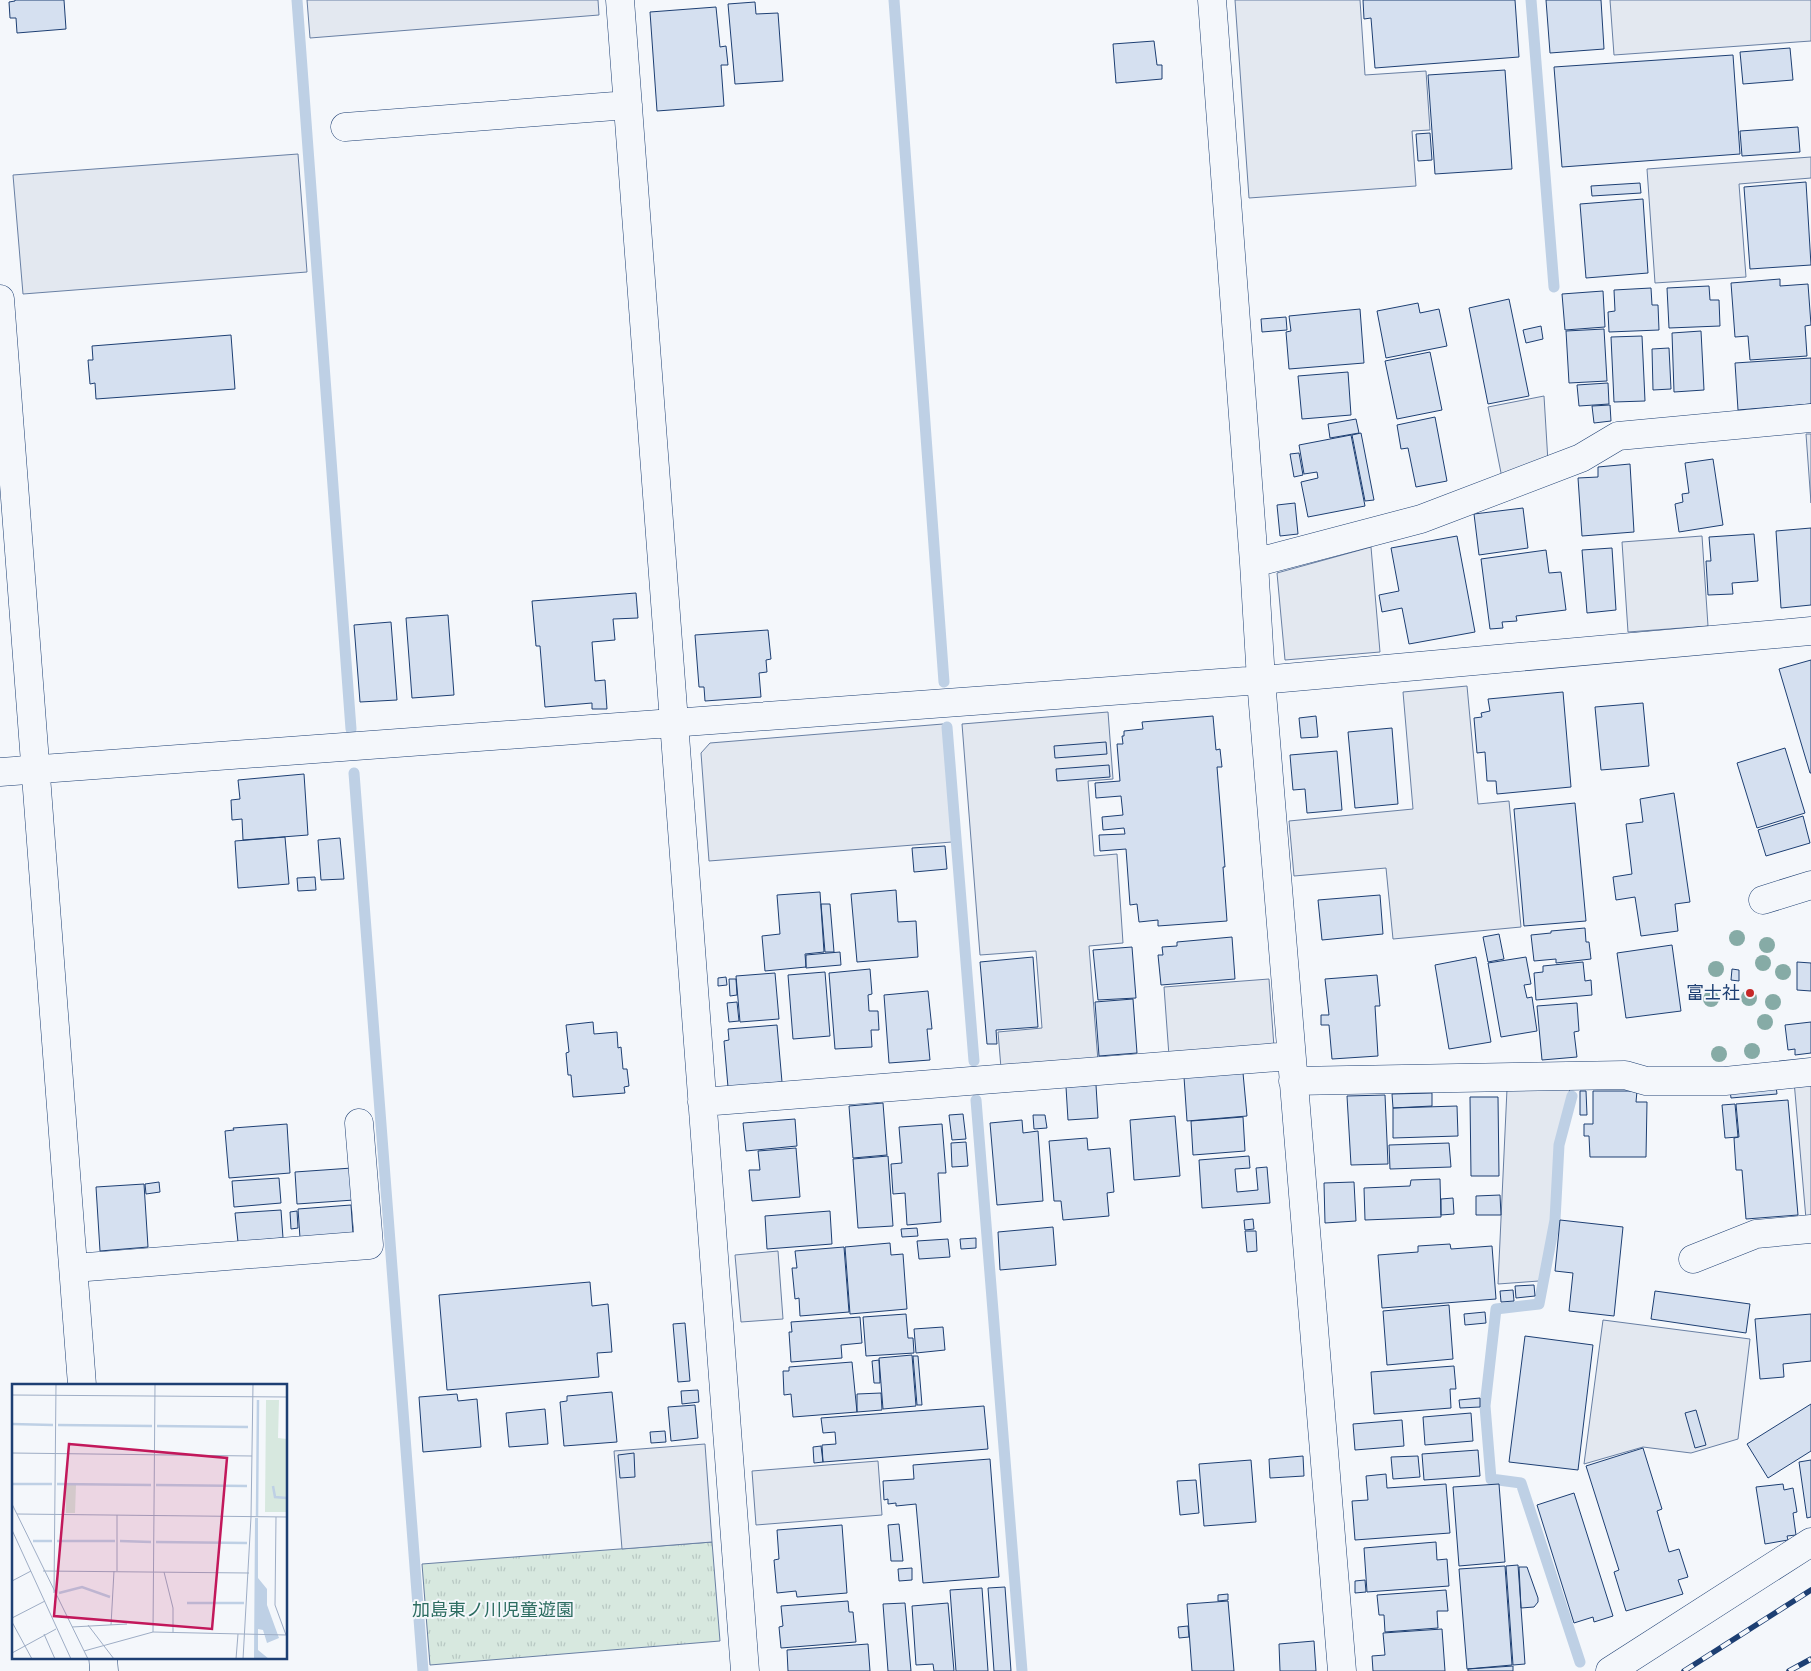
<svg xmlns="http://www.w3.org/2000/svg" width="1811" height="1671" viewBox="0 0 1811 1671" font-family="'Noto Sans','Noto Sans JP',sans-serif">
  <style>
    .park { fill: url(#park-tufts); stroke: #687fa3 }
    .parking { fill: #e3e8f0; stroke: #687fa3 }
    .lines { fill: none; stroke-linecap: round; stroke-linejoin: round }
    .stream { stroke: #bed0e5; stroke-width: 11 }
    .building { fill: #d5e0f0; stroke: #1d3f73 }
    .minor-casing { stroke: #1d3f73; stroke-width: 29 }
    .minor { stroke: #f4f7fb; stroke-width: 28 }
    .rail-casing { stroke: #1d3f73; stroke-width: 5.5 }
    .rail { stroke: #f4f7fb; stroke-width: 4; stroke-dasharray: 11; stroke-linecap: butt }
    .tree { fill: #86aba6 }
    .poi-dot { fill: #c62828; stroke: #f4f7fb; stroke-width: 2 }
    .labels { text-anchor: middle; stroke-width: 4; stroke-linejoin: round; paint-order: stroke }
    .poi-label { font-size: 18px; fill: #1d3f73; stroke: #f4f7fb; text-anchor: end }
    .park-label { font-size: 18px; fill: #2c6c60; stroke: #f4f7fb }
    .inset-river { fill: none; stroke: #bed0e5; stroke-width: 2.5 }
    .inset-road { fill: none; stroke: #9eadc5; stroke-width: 1 }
    .view { fill: #c2185b; fill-opacity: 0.15; stroke: #c2185b; stroke-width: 2.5 }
    .inset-edge { fill: none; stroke: #1d3f73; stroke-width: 2.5 }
  </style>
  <defs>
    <pattern id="park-tufts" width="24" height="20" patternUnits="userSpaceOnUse" patternTransform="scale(1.25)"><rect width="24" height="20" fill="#d7e8df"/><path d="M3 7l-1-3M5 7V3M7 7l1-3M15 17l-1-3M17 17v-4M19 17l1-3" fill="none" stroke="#b8c8c3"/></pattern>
  </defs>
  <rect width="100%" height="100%" fill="#f4f7fb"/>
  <path class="park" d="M712 1542 720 1641 430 1665 422 1564Z"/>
  <path class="parking" d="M307 0H598L599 15 310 38Z
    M1235 0H1360L1365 75 1426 71 1430 130 1412 131 1416 186 1249 198Z
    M1610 0H1811V41L1614 55Z
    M298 154 307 272 23 294 13 175Z
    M1811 157V178L1739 184 1746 277 1655 283 1647 169Z
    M1544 396 1548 462 1502 478 1488 407Z
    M1806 434H1811V503Z
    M1702 536 1708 626 1628 632 1622 542Z
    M1371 547 1380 652 1285 660 1277 573Z
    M1467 686 1478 804 1509 801 1521 927 1393 939 1386 868 1294 876 1289 821 1413 809 1403 692Z
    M1108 712 1113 779 1088 781 1094 856 1117 854 1123 943 1089 946 1098 1061 1001 1068 998 1032 1042 1028 1036 951 980 955 962 724Z
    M943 724 952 842 709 861 701 753 710 743Z
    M1269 979 1274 1047 1169 1056 1164 987Z
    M1811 1079V1218L1806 1219 1794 1081Z
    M1507 1089H1570L1555 1144 1551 1220 1539 1281 1498 1284Z
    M778 1251 783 1319 741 1322 735 1255Z
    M1603 1320 1750 1339 1738 1439 1691 1453 1643 1447 1584 1464Z
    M705 1444 712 1542 622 1549 614 1451Z
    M878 1461 882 1515 756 1525 752 1471Z"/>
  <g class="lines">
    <path class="stream" d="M297 0 351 729
      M894 0 944 682
      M1531 0 1554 287
      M947 727 974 1061
      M354 773 423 1671
      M1572 1096 1559 1145 1555 1220 1539 1304 1496 1309 1485 1406 1491 1479 1521 1483 1580 1662
      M976 1100 1022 1671"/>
  </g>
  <path class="building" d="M15 0H64L66 29 17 33 16 18H10L9 2 15 1Z
    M1363 0H1515L1519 57 1375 68 1371 18 1364 19Z
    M1546 0H1601L1604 49 1550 53Z
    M755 2 756 14 778 13 783 81 735 84 728 4Z
    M716 7 720 47 726 46 728 65H721L724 106 657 111 650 12Z
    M1154 41 1157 65H1162V79L1116 83 1113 44Z
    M1790 48 1793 80 1743 84 1740 52Z
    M1733 55 1740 154 1562 167 1554 67Z
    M1505 70 1512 169 1435 174 1428 75Z
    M1798 127 1800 152 1742 156 1740 131Z
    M1430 133 1432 160 1418 161 1416 134Z
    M1806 182 1811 265 1750 269 1744 187Z
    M1640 183 1641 193 1592 196 1591 186Z
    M1643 199 1648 273 1586 278 1580 204Z
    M1780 279V286L1808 284 1811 325 1805 326 1807 356 1750 360 1748 336 1735 337 1731 283Z
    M1709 286 1710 300H1719L1720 326 1669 328 1667 288Z
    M1651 288 1652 305H1658L1659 330 1609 332 1608 312 1615 311 1614 290Z
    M1603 291 1605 327 1565 330 1562 294Z
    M1509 299 1529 396 1488 404 1469 308Z
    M1418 303 1420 313 1439 309 1447 346 1386 358 1377 311Z
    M1360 309 1364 363 1289 369 1286 332 1291 331 1289 316Z
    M1286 317 1287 330 1262 332 1261 319Z
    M1541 326 1543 339 1526 343 1523 330Z
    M1604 329 1607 381 1569 383 1566 331Z
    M1701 331 1704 390 1674 392 1672 333Z
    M231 335 235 389 96 399 95 383 90 384 88 360H93L92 346Z
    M1642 336 1645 401 1614 402 1611 337Z
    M1669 348 1671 389 1653 390 1652 349Z
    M1430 352 1442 410 1397 419 1385 361Z
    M1811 358V404L1738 410 1735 363Z
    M1348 372 1351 415 1302 419 1298 376Z
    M1608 383 1609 404 1579 406 1577 385Z
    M1610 405 1611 421 1594 423 1592 406Z
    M1435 417 1447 481 1416 487 1408 448 1401 449 1397 425Z
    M1356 419 1359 433 1330 438 1328 424Z
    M1361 433 1374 500 1365 501 1352 435Z
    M1351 435 1365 506 1308 517 1301 482 1318 478 1317 472 1304 474 1299 445Z
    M1299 453 1303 475 1294 477 1290 454Z
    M1713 459 1723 525 1679 532 1675 504 1683 502 1682 494 1689 493 1685 463Z
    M1630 464 1634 532 1582 536 1578 478 1598 477V467Z
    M1295 503 1298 534 1280 536 1277 505Z
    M1523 508 1528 548 1479 555 1474 514Z
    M1811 528V605L1781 608 1776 531Z
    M1754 534 1758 581 1732 583 1733 594 1708 595 1706 561H1711L1709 537Z
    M1457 536 1475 632 1409 644 1402 608 1382 612 1379 595 1399 591 1391 548Z
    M1612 548 1616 610 1587 613 1582 550Z
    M1546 550 1549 573 1561 572 1566 610 1516 616 1517 621 1502 622 1503 628 1490 629 1481 559Z
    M636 593 638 618 613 619 615 640 592 642 595 681 605 680 607 709H592V703L545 707 540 646H536L532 601Z
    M448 615 454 695 412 698 406 618Z
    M391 622 397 700 360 702 354 625Z
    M768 630 771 659 766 660 767 672 759 673 761 697 705 701 704 687H699L695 635Z
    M1811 660V773H1810L1779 669Z
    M1563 692 1571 787 1497 794 1496 781H1487L1485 752 1477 753 1474 718 1482 717 1481 713 1490 711 1488 699Z
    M1643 703 1649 766 1601 770 1595 707Z
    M1213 716 1216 750 1220 749 1222 767H1217L1225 867H1223L1227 921 1158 926V920L1139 922 1137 904 1130 905 1126 849 1100 851 1099 835 1125 834 1124 828 1103 830 1102 817 1123 815 1121 796 1096 798 1095 783 1120 781 1117 744H1123L1122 736H1124V731L1143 729 1142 722Z
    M1316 716 1318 737 1301 738 1299 718Z
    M1392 728 1398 804 1355 808 1348 732Z
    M1106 742 1107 754 1055 758 1054 746Z
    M1785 748 1805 813 1757 828 1737 763Z
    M1337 751 1342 810 1307 813 1305 789 1293 790 1290 755Z
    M1109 765 1110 777 1057 781 1056 769Z
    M304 774 308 835 243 840 242 819 232 820 231 800 240 799 238 780Z
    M1674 793 1690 902 1675 904 1678 931 1641 936 1635 897 1616 900 1613 877 1632 874 1626 824 1643 822 1640 799Z
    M1575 803 1586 921 1524 926 1514 809Z
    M1803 816 1810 843 1766 856 1758 830Z
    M285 837 289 884 238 888 235 841Z
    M340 838 344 879 321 880 318 840Z
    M945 846 947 869 914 872 912 848Z
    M315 877 316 890 298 891 297 878Z
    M896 890 898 922 916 921 918 957 857 962 851 894Z
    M820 892 824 952 805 954 806 967 765 971 762 936 780 934 777 895Z
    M1380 895 1383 934 1322 940 1318 900Z
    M821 904H830L834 952H825Z
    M1585 928 1586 942H1589L1591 959 1556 963V959L1534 961 1531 935 1551 933V931Z
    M1499 934 1504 959 1488 962 1483 937Z
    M1232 937 1235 979 1161 985 1158 955H1163L1162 947 1177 946V942Z
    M1672 945 1681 1011 1626 1018 1617 953Z
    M1132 947 1136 998 1098 1000 1093 950Z
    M840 952 841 965 806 968V955Z
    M1033 957 1038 1027 996 1030 997 1044H987L980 962Z
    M1476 957 1491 1042 1449 1049 1435 965Z
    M1526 957 1531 984 1524 985 1527 998 1532 997 1537 1031 1501 1037 1488 963Z
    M1583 962 1585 981 1591 980 1592 995 1536 1000 1534 973 1543 972V966Z
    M1797 962 1811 963V991L1797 990Z
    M870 969 872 994 868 995 869 1011H878L879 1030H871L872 1047 835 1049 829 973Z
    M1732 969 1739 970V981L1731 980Z
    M825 972 830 1036 793 1039 788 975Z
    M775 973 779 1019 740 1022 736 976Z
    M1377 975 1380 1006H1375L1378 1056 1332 1059 1329 1025H1321V1015H1329L1325 979Z
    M726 977 727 985 718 986V978Z
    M729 979H736L737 995 730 996Z
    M928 991 932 1029H927L930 1060 889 1063 884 995Z
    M1133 999 1137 1053 1099 1056 1095 1002Z
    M737 1002 739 1021 729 1022 727 1003Z
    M1577 1003 1579 1031 1574 1032 1577 1057 1542 1060 1537 1006Z
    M593 1022 594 1034 617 1032 618 1048 621 1047 623 1069H627L629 1086 624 1087 625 1093 573 1097 571 1075H568L566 1053 569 1052 566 1025Z
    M1811 1022V1053L1795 1055V1049L1788 1050 1785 1025Z
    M777 1025 782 1082 728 1087 724 1041 729 1040 728 1029Z
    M1243 1073 1247 1116 1187 1121 1184 1077Z
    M1096 1085 1098 1118 1068 1120 1066 1087Z
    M1776 1086 1777 1094 1731 1098 1730 1090Z
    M1580 1091H1586L1587 1115H1580Z
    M1593 1091H1637L1636 1102H1647L1646 1157H1590L1589 1136H1584V1124H1593Z
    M1432 1093V1106L1393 1108 1392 1094Z
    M1385 1095 1388 1164 1351 1165 1347 1096Z
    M1470 1097H1498L1499 1176H1471Z
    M1788 1100 1798 1215 1746 1219 1742 1170H1736L1734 1138 1739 1137 1736 1104Z
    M883 1103 887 1155 853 1158 849 1106Z
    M1735 1104 1738 1137 1725 1138 1722 1105Z
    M1457 1106 1458 1136 1393 1138V1108Z
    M963 1114 966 1139 952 1140 949 1115Z
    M1033 1115H1045L1047 1128 1034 1129Z
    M1175 1116 1180 1176 1134 1180 1130 1120Z
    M1243 1117 1245 1151 1193 1155 1191 1121Z
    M795 1119 797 1146 746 1151 743 1123Z
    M1022 1120 1023 1133 1038 1131 1043 1201 997 1205 990 1123Z
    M287 1124 290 1173 229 1178 225 1131 234 1130 233 1128Z
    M942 1124 946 1173H938L941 1222 907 1225 905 1193 893 1194 891 1164 902 1163 899 1127Z
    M1087 1138 1088 1150 1110 1148 1114 1192 1107 1193 1109 1216 1063 1220 1061 1201H1054L1049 1141Z
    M966 1142 968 1166 952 1167 951 1143Z
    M1449 1143 1451 1167 1390 1169 1389 1145Z
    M796 1148 800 1197 752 1201 749 1170H760L758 1151Z
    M888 1156 893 1226 858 1228 853 1159Z
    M1249 1156 1250 1168 1235 1169 1237 1192 1258 1190 1256 1168 1267 1167 1270 1203 1202 1208 1199 1160Z
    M352 1168 354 1200 297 1204 295 1172Z
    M279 1178 281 1203 234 1207 232 1181Z
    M1440 1179 1441 1217 1365 1220 1364 1188 1410 1186 1411 1180Z
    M159 1182 160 1192 146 1194 145 1184Z
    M1354 1182 1356 1221 1325 1223 1324 1183Z
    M144 1184 148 1247 100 1251 96 1187Z
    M1500 1195 1501 1215H1476V1196Z
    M1453 1198 1454 1214 1441 1215V1199Z
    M351 1205 353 1234 300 1238 298 1209Z
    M281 1210 283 1238 238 1242 235 1213Z
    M297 1211 298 1228 291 1229 290 1212Z
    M830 1211 832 1244 767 1249 765 1216Z
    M1253 1219 1254 1229 1245 1230 1244 1220Z
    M1560 1220 1623 1227 1614 1316 1569 1311 1573 1273 1555 1271Z
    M1053 1227 1056 1265 1000 1270 998 1232Z
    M917 1228 918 1236 902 1237 901 1229Z
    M1245 1231H1256L1257 1251 1247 1252Z
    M976 1238V1248L961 1249 960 1239Z
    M948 1239 950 1257 919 1259 917 1241Z
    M890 1243 891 1255 903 1254 907 1309 850 1314 845 1247Z
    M1450 1244 1451 1249 1492 1246 1496 1299 1382 1308 1378 1255 1418 1252V1246Z
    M844 1247 849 1312 800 1316 799 1298 795 1299 792 1268H797L795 1251Z
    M590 1282 592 1306 608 1304 612 1352 597 1353 599 1377 447 1390 439 1295Z
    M1534 1285 1535 1296 1516 1298 1515 1286Z
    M1513 1290 1514 1301 1501 1302 1500 1291Z
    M1655 1291 1750 1304 1746 1333 1651 1319Z
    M1449 1305 1453 1359 1387 1365 1383 1311Z
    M1485 1312 1486 1323 1465 1325 1464 1314Z
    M906 1314 908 1338H913L914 1353 866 1356 863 1317Z
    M1811 1314V1361L1783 1364 1784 1377 1760 1379 1755 1319Z
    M860 1317 862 1343 841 1345 842 1358 791 1362 789 1332H792L791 1322Z
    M685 1323 690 1381 678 1382 673 1324Z
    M943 1327 945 1350 916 1353 914 1329Z
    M1525 1336 1593 1345 1578 1470 1509 1462Z
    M912 1355 916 1406 883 1409 879 1358Z
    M913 1356H918L922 1405H917Z
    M879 1360 880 1383H874L872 1361Z
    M852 1362 857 1412 793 1417 791 1394 784 1395 783 1371H789V1367Z
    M1454 1366 1456 1389H1450L1451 1408 1374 1414 1371 1372Z
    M698 1390 699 1402 682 1404 681 1391Z
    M612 1392 617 1442 564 1446 560 1402 567 1401V1396Z
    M881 1393 882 1410 857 1412V1394Z
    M457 1394 458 1401 477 1399 481 1447 423 1452 419 1397Z
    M1480 1398V1407L1460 1408 1459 1400Z
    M1811 1404V1451L1768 1478 1747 1444Z
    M695 1405 698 1438 671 1441 668 1407Z
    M984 1406 988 1449 823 1462 822 1445 836 1444 835 1432 823 1433 821 1418Z
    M545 1409 548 1444 509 1447 506 1413Z
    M1696 1410 1706 1445 1695 1448 1685 1413Z
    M1471 1413 1473 1441 1425 1445 1423 1417Z
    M1402 1420 1404 1446 1355 1450 1353 1424Z
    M665 1431 666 1442 651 1443 650 1432Z
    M821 1446 823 1462 814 1463 813 1447Z
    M1643 1448 1662 1509 1657 1511 1669 1552 1679 1549 1688 1577 1678 1580 1683 1594 1626 1611 1614 1572 1619 1570 1586 1466Z
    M1478 1450 1480 1476 1424 1480 1422 1454Z
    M634 1453 635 1477 620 1478 618 1455Z
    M1303 1456 1304 1476 1270 1478 1269 1459Z
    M1418 1456 1420 1477 1393 1479 1391 1457Z
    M990 1459 999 1577 923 1583 916 1504 896 1506V1503L888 1504V1499L884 1500 883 1481 914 1479 913 1465Z
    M1251 1460 1256 1522 1204 1526 1199 1464Z
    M1811 1460V1517L1807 1518 1799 1462Z
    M1386 1474 1387 1488 1446 1484 1450 1533 1355 1540 1352 1501 1368 1500 1366 1476Z
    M1196 1480 1199 1513 1180 1515 1177 1481Z
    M1499 1484 1505 1562 1459 1566 1453 1487Z
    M1783 1484 1784 1490 1793 1488 1797 1512 1793 1513 1796 1535 1787 1536 1788 1540 1765 1544 1756 1487Z
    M1574 1493 1613 1616 1594 1622 1593 1617 1574 1623 1537 1505Z
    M899 1524 903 1561H891L888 1525Z
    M842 1525 847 1593 797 1597 796 1591 777 1593 774 1560 779 1559 777 1530Z
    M1436 1542 1437 1560 1447 1559 1449 1586 1367 1592 1364 1548Z
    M1518 1565 1525 1664 1513 1665 1506 1566Z
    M1505 1566 1512 1665 1467 1669 1459 1569Z
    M1519 1567H1527L1538 1598V1602L1534 1607 1521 1608Z
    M912 1568V1580L899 1581 898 1569Z
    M1365 1580 1366 1592 1355 1593V1581Z
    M1005 1587 1011 1671H994L988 1588Z
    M982 1588 988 1671H956L950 1590Z
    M1446 1590 1448 1611H1437L1438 1628 1385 1632 1384 1615H1379L1377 1595Z
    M1228 1594V1600L1218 1601V1595Z
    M848 1601 849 1612H853L856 1642 781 1648 779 1627 783 1626 781 1606Z
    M1228 1601 1234 1671H1192L1187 1604Z
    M905 1603 911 1671H888L883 1604Z
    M948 1603 954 1671H934L933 1664 916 1665 912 1606Z
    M1188 1626 1189 1637 1179 1638 1178 1627Z
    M1442 1629 1445 1671H1373L1372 1656 1385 1655 1383 1633Z
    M1314 1641 1316 1671H1280L1279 1644Z
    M868 1644 870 1671H788L787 1650Z
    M1513 1666V1671H1468V1669Z"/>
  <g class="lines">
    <g class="minor-casing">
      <path id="minor" d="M620 0 745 1671
        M1212 0 1254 563 1261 680 1342 1671
        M345 127 628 105
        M0 299 82 1385
        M1254 563 1421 519 1581 458 1618 436 1811 418
        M0 772 1261 680 1811 631
        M1763 900 1811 885
        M1293 1081 1625 1075 1646 1081H1725L1811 1072
        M702 1102 1291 1056
        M1693 1259 1756 1234 1811 1229
        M74 1268 369 1245 359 1123
        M103 1657 104 1671
        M1610 1671 1811 1542"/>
    </g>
    <use href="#minor" class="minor"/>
    <g class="rail-casing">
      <path id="rail" d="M1684 1671 1811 1590
        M1789 1671 1811 1659"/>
    </g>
    <use href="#rail" class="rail"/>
  </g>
  <g class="tree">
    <circle cx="1737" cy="938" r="8"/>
    <circle cx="1767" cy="945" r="8"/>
    <circle cx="1763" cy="963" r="8"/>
    <circle cx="1716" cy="969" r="8"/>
    <circle cx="1783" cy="972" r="8"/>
    <circle cx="1749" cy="998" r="8"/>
    <circle cx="1711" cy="999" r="8"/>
    <circle cx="1773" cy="1002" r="8"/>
    <circle cx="1765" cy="1022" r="8"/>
    <circle cx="1752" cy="1051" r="8"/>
    <circle cx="1719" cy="1054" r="8"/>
  </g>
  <circle class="poi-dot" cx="1750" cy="993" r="5"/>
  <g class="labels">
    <g class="poi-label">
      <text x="1740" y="999">富士社</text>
    </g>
    <g class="park-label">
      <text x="493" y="1616">加島東ノ川児童遊園</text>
    </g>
  </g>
  <g transform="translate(12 1384)">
    <rect width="275" height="275" fill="#f4f7fb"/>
    <path d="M254 16H267L266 54 275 55V128H253ZM54 101H64L63 129H54Z" fill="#d7e8df"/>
    <path d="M243 134H246V194L255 205V221L267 254 255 259 251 246 246 245V266L257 275H242Z" fill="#bed0e5"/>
    <path class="inset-river" d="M0 40 41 41M46 41 140 42M145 42 236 43M0 100H40M45 100 139 101M144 101 235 102M261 102 263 113 275 114M245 132 246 16M21 157H40M45 157H103M108 157 139 158M144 158 235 159M47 209 70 203 98 213M175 219H232"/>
    <path class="inset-road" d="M0 11 275 13M0 69 240 72M0 120 76 275M5 130 275 133M264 133 263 221 274 251M0 146 59 275M31 187 237 189M105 187V131M152 188 161 224V249M0 197 19 187M42 209 44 0M0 234 33 217M0 238 20 275M76 241 102 275M99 241 102 187M60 243 115 240M141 248 143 0M32 250 43 275M72 267 141 248 275 251M0 269 44 245M224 275 226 250M231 275 239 133 241 0"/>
    <path class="view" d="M57 60 215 74 200 245 42 232Z"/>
    <rect width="275" height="275" class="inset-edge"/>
  </g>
</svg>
